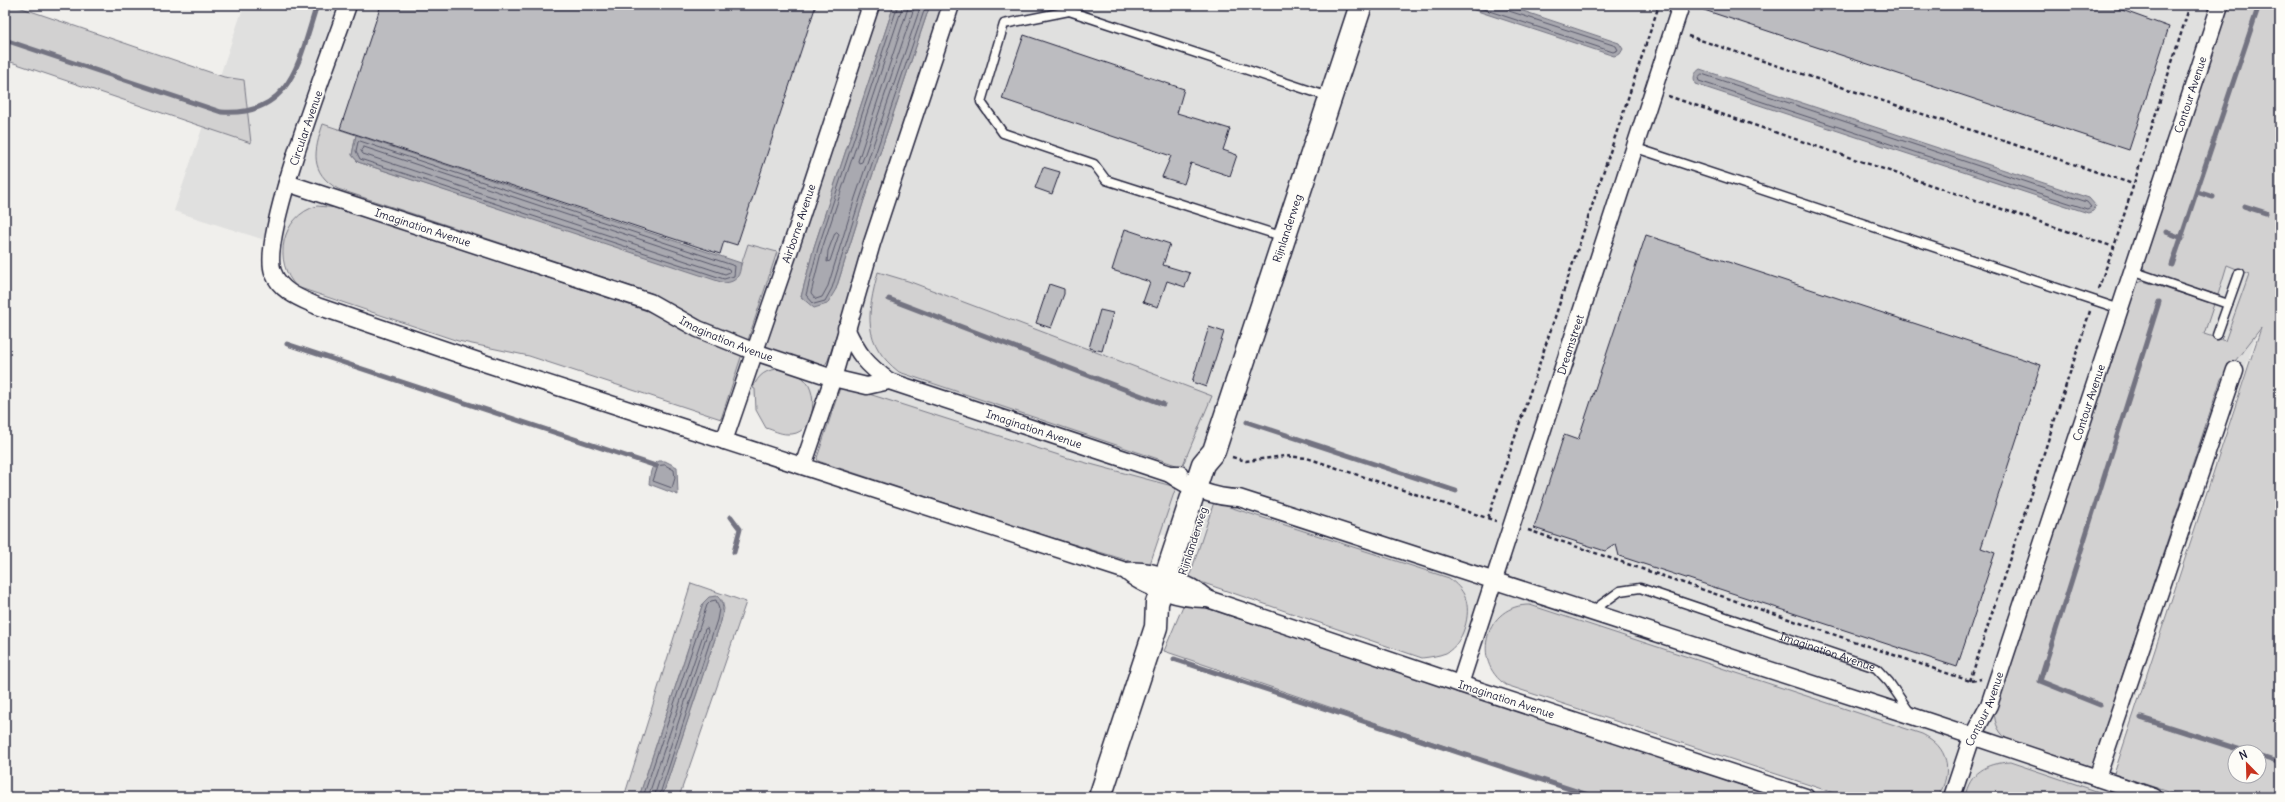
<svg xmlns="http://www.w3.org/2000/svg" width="2285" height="802" viewBox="0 0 2285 802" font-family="Delius,sans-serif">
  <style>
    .built { fill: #e0e0df }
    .green { fill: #d2d1d1; stroke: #7a7a86; fill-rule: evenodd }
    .water { fill: #a9a9b0; stroke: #737381 }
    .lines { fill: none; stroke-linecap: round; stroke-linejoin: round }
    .shore { stroke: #58586a; stroke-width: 1 }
    .stream { stroke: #737381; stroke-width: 5 }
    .building { fill: #bcbcc0; stroke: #22223b }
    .lane-casing { stroke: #22223b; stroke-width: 11 }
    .street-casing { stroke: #22223b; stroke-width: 19 }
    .secondary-casing { stroke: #22223b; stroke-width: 25 }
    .path { stroke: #22223b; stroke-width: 2.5; stroke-dasharray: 4 3; stroke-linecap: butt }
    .lane { stroke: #fdfcf7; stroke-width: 8 }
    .street { stroke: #fdfcf7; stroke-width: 16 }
    .secondary { stroke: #fdfcf7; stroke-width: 22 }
    .labels { text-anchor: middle; stroke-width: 3; stroke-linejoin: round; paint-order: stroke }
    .street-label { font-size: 11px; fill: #22223b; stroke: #fdfcf7 }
  </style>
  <rect width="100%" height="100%" fill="#f0efec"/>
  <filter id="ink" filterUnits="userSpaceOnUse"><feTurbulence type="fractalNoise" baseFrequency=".025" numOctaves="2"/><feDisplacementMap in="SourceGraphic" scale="8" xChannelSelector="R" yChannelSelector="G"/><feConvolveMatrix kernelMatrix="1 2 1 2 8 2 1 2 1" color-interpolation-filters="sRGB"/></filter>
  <g filter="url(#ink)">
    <path class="built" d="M244 5H2280V265L2103 797H1935L780 405 174 211Z"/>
    <path class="green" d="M5 5H13L224 77 244 80 251 143 5 60Z
      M877 5H894L814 247 801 297 836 289 864 200 930 5H946L828 360 825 365H820L767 348 765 345Z
      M2224 5H2280V797H2184L2114 774 2261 328 2221 379 2092 767 2007 739C1996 730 1994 720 1994 706L2133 285 2143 281 2214 304 2204 334 2225 341 2249 274 2227 265 2218 295 2146 272 2141 263ZM2235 752H2259V776H2235Z
      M323 124 356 135 352 155 358 162 557 227 740 268 748 244 777 252 747 343 693 320 651 293 338 189C309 172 314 151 323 124Z
      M317 206 339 208 653 313 743 351 721 419 529 356 458 341 297 287C272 262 281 216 317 206Z
      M878 272 908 281 1212 396 1182 467 899 372C862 343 867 314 878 272Z
      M781 369C788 372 798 373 804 379 820 394 814 437 787 434 780 434 773 430 766 428L756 410 755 389 753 388C758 375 766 369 781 369Z
      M841 385 1068 458 1176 487 1149 567 1030 531 818 461 817 458Z
      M1214 502 1449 578C1456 584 1462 589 1465 597 1472 614 1463 644 1446 653 1438 656 1430 657 1422 658L1189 578Z
      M691 583 746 602 679 797H662L721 621 724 609 722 600 703 603 639 797H624Z
      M1185 601 1778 797H1595L1164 651Z
      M1530 605 1922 734C1949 747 1953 771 1938 797H1846L1506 685C1470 661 1486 604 1530 605Z
      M2010 762 2114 797H1965C1969 773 1987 763 2010 762Z"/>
    <path class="water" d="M894 5H930L864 200 836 289 827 304 814 308 801 297 814 247Z
      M1459 5H1505L1619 43 1623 49 1620 54 1614 56Z
      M1700 69 2089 198 2096 206 2093 211 2088 213 1695 84C1693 77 1694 73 1700 69Z
      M356 135 741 263C740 276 737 282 724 283L358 162 352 155Z
      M659 461H665L677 467 678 495 649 484C650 476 650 465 659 461Z
      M717 596C725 603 723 611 721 621L662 797H639L703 603 709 597Z"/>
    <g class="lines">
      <path class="shore" d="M898 5 818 248 806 295 814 304 825 301 832 288 860 199 926 5
        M903 5 822 249 811 293 816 299 822 297 828 286 855 198 921 5
        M909 5 858 161 859 163 862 162 869 142 915 5
        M1471 5 1613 52 1618 50 1616 46 1509 11 1506 5
        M1702 74 2087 202 2091 207 2087 209 1699 81 1698 78Z
        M360 141 735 266 734 276 724 279 360 159 356 151 358 142Z
        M364 147 729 269 730 272 725 274 363 154 361 151Z
        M837 232 839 234 830 261 827 262 828 251 835 233Z
        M665 465 674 470 675 478 672 488 653 481 658 466Z
        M643 797 707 605 711 601 716 600 719 609 717 620 659 797
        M648 797 705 629 707 628 708 631 654 797"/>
      <path class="stream" d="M5 40 221 112C293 117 299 59 317 5
        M2197 192 2213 197
        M2244 206 2266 213
        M2166 232 2182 238
        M2172 265 2259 5
        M889 299 1163 404
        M287 344 656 466
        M1247 422 1456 491
        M731 517 740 529 734 552
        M1174 659 1594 797
        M2100 705 2040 681 2159 302
        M2141 718 2247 752
        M2259 756 2280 763"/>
    </g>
    <path class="building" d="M381 5H816L737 245 724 241 720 254 340 129Z
      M1698 5H2108L2169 27 2129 150 1698 8Z
      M1024 35 1184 89 1177 113 1230 129 1223 150 1237 155 1230 176 1191 163 1184 184 1162 177 1171 156 1002 99Z
      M1043 167 1060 172 1052 194 1035 188Z
      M1125 229 1170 244 1163 265 1190 273 1185 287 1167 281 1158 307 1143 302 1150 282 1112 270Z
      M1646 235 2041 365 1981 548 1995 553 1957 667 1619 556 1616 544 1605 551 1534 528 1564 435 1578 440Z
      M1049 284 1064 289V294L1051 328 1036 323Z
      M1100 310 1113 313 1102 351 1089 348Z
      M1209 327 1224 332 1206 387 1192 382Z"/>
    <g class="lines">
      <g class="lane-casing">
        <g id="lane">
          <path d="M1633 147 2120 309"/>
          <path d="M1284 237 1106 180 1094 164 1003 133 981 102 1004 24 1069 11 1329 97"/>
          <path d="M2132 271 2228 304"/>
          <path d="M2217 335 2239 273"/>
          <path id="s1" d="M1591 612 1620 591 1640 588 1876 668 1889 682 1911 714"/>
        </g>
      </g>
      <g class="street-casing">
        <g id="street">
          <path id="s2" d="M348 5C333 50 259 236 273 272 280 291 299 298 317 306L487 364 1126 571C1143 588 1184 600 1208 599L1460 684 1806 797"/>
          <path id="s3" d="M287 183 650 302 698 329 755 352 833 378 867 386 889 381 1170 474H1180"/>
          <path d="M846 328C858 354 866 364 889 381"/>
          <path id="s4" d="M724 441 800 220 871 5"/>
          <path d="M803 466 833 378 872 243 951 5"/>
          <path d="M1170 474C1189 488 1215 498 1239 498L1912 716 2154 797"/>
          <path d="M1126 571C1151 568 1189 582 1208 599"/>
          <path id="s5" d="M1460 684 1681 5"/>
          <path d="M2097 778 2235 370"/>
          <path id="s6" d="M1952 797 1972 737 1989 705 2220 5"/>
        </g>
      </g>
      <g class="secondary-casing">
        <g id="secondary">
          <path id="s7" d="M1100 797 1156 627 1157 603 1203 464 1214 451 1361 5"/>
        </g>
      </g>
      <path class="path" d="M1688 36 2133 184
        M1668 96 2114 247
        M2098 289 2114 247 2190 5
        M1232 457 1246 461 1285 456 1307 458 1496 521
        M1488 518 1659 5
        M1528 530 1970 681 1981 679
        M1970 681 2090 311"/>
      <use href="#lane" class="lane"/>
      <use href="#street" class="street"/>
      <use href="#secondary" class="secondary"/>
    </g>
  </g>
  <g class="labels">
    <g class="street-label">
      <text dy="4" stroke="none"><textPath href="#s6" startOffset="742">Contour Avenue</textPath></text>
      <text transform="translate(306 128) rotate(-71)" y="4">Circular Avenue</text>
      <text dy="4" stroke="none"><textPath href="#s4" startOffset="230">Airborne Avenue</textPath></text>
      <text dy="4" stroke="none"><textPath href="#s3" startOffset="143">Imagination Avenue</textPath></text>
      <text dy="4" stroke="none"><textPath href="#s7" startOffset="601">Rijnlanderweg</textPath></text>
      <text dy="4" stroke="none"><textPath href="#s3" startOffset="467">Imagination Avenue</textPath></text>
      <text dy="4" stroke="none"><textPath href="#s5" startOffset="357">Dreamstreet</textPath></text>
      <text dy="4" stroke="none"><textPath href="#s6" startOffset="418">Contour Avenue</textPath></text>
      <text dy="4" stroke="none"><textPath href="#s3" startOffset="791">Imagination Avenue</textPath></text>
      <text transform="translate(1193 541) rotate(-72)" y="4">Rijnlanderweg</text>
      <text dy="4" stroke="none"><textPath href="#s1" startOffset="254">Imagination Avenue</textPath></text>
      <text dy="4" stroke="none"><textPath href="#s2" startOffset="1591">Imagination Avenue</textPath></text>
      <text dy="4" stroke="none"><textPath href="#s6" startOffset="94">Contour Avenue</textPath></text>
    </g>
  </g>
  <rect width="2285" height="802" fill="none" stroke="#fdfcf7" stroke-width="20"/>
  <rect x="10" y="10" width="2265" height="782" fill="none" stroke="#22223b" stroke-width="1.5" filter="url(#ink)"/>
  <g transform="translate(2247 764) rotate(337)"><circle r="19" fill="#fdfcf7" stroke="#a5a5ac"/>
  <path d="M0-3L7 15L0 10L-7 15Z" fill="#c8321e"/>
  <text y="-6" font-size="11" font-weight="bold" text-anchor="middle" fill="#22223b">N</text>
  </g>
</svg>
